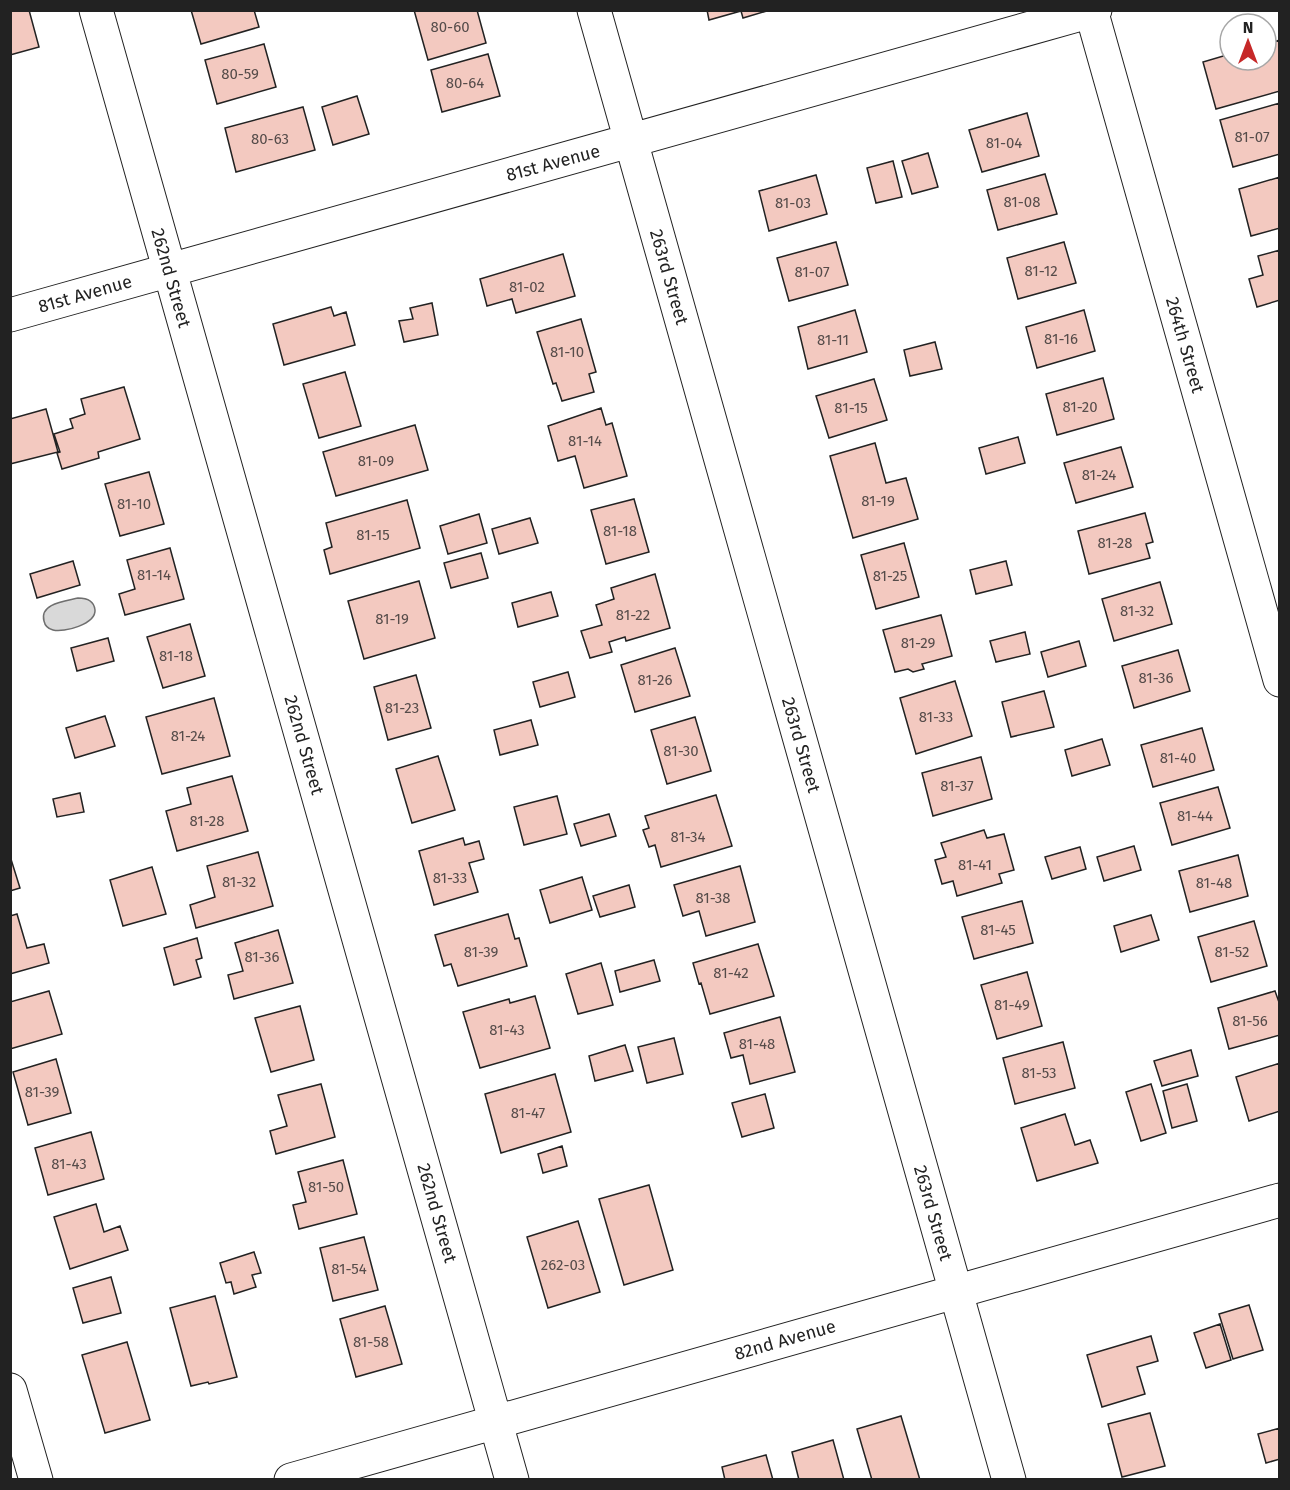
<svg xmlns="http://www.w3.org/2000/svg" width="1290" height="1490" viewBox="0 0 1290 1490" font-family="'Fira Sans',sans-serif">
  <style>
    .water { fill: #d9d9d9; stroke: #6f6f6f; stroke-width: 1.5 }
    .building { fill: #f3c9c0; stroke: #222; stroke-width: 1.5 }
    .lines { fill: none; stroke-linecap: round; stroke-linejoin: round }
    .minor-casing { stroke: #222; stroke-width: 35 }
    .minor { stroke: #fff; stroke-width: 33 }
    .labels { text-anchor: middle; stroke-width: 4.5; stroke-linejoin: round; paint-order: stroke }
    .number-label { font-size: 15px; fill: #564c4a }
    .street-label { font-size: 18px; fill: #222; stroke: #fff }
  </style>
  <rect width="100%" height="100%" fill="#fff"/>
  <path class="water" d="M78 598C86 598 94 600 95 610 96 624 64 633 53 630 49 629 45 626 44 621 39 603 67 601 78 598Z"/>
  <path class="building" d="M10 10H29L39 47 10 55Z
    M191 10H254L259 27 201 44Z
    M414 10H477L486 43 428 60Z
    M707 10H770L743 18 741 11 709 20Z
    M1280 40V91L1216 109 1203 62 1230 54V60H1266V44Z
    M264 44 276 87 217 104 205 60Z
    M488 54 500 96 442 112 431 70Z
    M357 96 369 134 333 145 322 107Z
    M1280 103V154L1233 167 1220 120Z
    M303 107 315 150 236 172 225 128Z
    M1027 113 1039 156 982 172 969 130Z
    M928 153 938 187 912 194 902 161Z
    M893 161 902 197 876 203 867 168Z
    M1045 174 1057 214 998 230 987 190Z
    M816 175 827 214 769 231 759 191Z
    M1280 177V228L1251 236 1239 189Z
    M836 242 848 285 789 301 777 258Z
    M1064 242 1076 283 1018 299 1007 258Z
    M1280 250V300L1257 307 1249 279 1263 275 1258 256Z
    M563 254 575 296 516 313 512 299 487 306 480 279Z
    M432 303 438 335 404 342 399 321 413 319 410 308Z
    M331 307 334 316 346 312 355 345 284 365 273 324Z
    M855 310 867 352 808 369 798 327Z
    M1084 310 1095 351 1037 368 1026 327Z
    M581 319 596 372 589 374 594 392 562 401 556 383 553 384 537 332Z
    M935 342 942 369 910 376 904 350Z
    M345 372 361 426 319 438 303 384Z
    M1103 378 1114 419 1057 435 1046 394Z
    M874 379 887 420 829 438 816 396Z
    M124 387 140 439 98 452 99 458 62 469 57 453 60 452 54 434 73 428 70 419 85 414 81 399Z
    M601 408 606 425 612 423 627 476 584 488 575 456 558 461 548 426Z
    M46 409 58 452 10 464V419Z
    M415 425 428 470 336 496 323 452Z
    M1018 437 1025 463 986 474 979 448Z
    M875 443 886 483 906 478 918 519 853 538 830 456Z
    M1121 447 1133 487 1076 503 1064 463Z
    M149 472 164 524 120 536 105 484Z
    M634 499 649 552 606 564 591 510Z
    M407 500 420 548 330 574 324 550 332 547 326 523Z
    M1145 513 1153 542 1146 544 1150 558 1089 574 1078 531Z
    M479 514 487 543 448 554 440 526Z
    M530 518 538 543 499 554 492 529Z
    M904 543 919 597 876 609 861 555Z
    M170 548 184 599 125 615 119 594 135 589 127 560Z
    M481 553 488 578 451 588 444 563Z
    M73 561 80 585 37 598 30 574Z
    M1006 561 1012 585 976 594 970 570Z
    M655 574 670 628 626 641 625 637 609 642 612 652 590 658 581 631 602 625 596 605 614 599 611 588Z
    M419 581 435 638 364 659 348 601Z
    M1160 582 1172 624 1114 641 1102 599Z
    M551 592 558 616 518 627 512 603Z
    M941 615 952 656 922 664 924 669 913 672 908 669 895 672 883 630Z
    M190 624 205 676 163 688 147 637Z
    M1025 632 1030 654 996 662 990 641Z
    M108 638 114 661 77 671 71 648Z
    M1079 641 1086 666 1048 677 1041 652Z
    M675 648 690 696 635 712 621 665Z
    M1178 650 1190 691 1134 708 1122 666Z
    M568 672 575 697 540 707 533 682Z
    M416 675 431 728 388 740 374 687Z
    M955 681 972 736 916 754 900 698Z
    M1044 691 1054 727 1011 737 1002 702Z
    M214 698 230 756 162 774 146 717Z
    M105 716 115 746 75 758 66 728Z
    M695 717 711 771 667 784 651 730Z
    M531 720 538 745 500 755 494 730Z
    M1202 728 1214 770 1153 787 1141 745Z
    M1102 739 1110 765 1072 776 1065 750Z
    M438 756 455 810 412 823 396 769Z
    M981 757 992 799 933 816 922 773Z
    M232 776 248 831 177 851 166 811 191 804 187 788Z
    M1218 787 1230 828 1172 845 1160 803Z
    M80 793 84 812 57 817 53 799Z
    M716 795 732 846 661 867 655 845 649 847 643 830 649 828 645 816Z
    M557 796 567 834 524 845 514 807Z
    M609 814 616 836 581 846 574 824Z
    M984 830 987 838 1004 834 1014 870 999 874 1002 883 957 896 953 881 942 884 935 860 946 857 941 843Z
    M463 838 465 845 479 841 484 859 469 863 478 892 434 905 419 851Z
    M1134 846 1141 870 1104 881 1097 857Z
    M1080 847 1086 869 1052 879 1045 857Z
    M258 852 273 906 196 928 190 905 215 897 207 866Z
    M1238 855 1248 896 1190 912 1179 871Z
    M10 856 20 888 10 891Z
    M740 866 755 922 706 936 699 911 683 916 674 885Z
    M152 867 166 914 123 926 110 880Z
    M582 877 592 910 550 923 540 890Z
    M629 885 635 907 600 917 593 896Z
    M1022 901 1033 943 974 959 962 917Z
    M17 914 27 948 44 944 49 963 10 974V916Z
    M508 914 515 939 519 938 527 966 458 986 451 964 444 966 435 935Z
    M1151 915 1159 940 1121 952 1114 926Z
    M1254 921 1267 966 1211 982 1198 937Z
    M278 930 293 983 234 999 228 975 243 971 235 943Z
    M197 938 202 958 196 960 201 977 174 985 164 948Z
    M758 944 774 996 710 1014 701 983 699 984 693 963Z
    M654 960 660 981 620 992 615 971Z
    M601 963 613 1005 578 1014 566 974Z
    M1027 972 1042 1026 997 1039 981 985Z
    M49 991 62 1034 10 1049V1002Z
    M1275 991 1280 1005V1035L1229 1049 1218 1008Z
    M535 996 550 1048 480 1068 463 1012 509 999 510 1003Z
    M300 1006 314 1060 271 1072 255 1018Z
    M780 1017 795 1072 750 1084 743 1055 731 1058 724 1033Z
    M674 1038 683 1074 647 1083 638 1047Z
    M1063 1042 1075 1088 1015 1104 1003 1058Z
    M625 1045 633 1071 595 1081 589 1056Z
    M1191 1050 1198 1076 1162 1086 1154 1061Z
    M56 1059 71 1113 28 1125 13 1072Z
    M1280 1063V1111L1249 1121 1236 1077Z
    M555 1074 571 1132 501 1153 485 1094Z
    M321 1084 335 1137 276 1154 270 1131 287 1126 278 1095Z
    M1151 1084 1166 1133 1141 1141 1126 1092Z
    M1187 1084 1197 1121 1172 1128 1163 1091Z
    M765 1094 774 1128 742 1137 732 1103Z
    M1065 1114 1075 1145 1090 1140 1098 1163 1037 1181 1021 1128Z
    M91 1132 104 1179 48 1195 35 1148Z
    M562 1146 567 1166 543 1173 538 1154Z
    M343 1160 357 1214 299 1229 293 1205 306 1202 298 1172Z
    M649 1185 673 1270 624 1285 599 1199Z
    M96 1204 104 1232 120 1226 128 1250 70 1269 54 1217Z
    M578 1221 600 1292 548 1308 527 1237Z
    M364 1237 378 1290 333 1301 320 1248Z
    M254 1252 261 1273 252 1275 256 1287 234 1294 231 1282 226 1283 220 1263Z
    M111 1277 121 1313 83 1323 73 1288Z
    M215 1296 237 1377 209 1384 208 1382 191 1386 170 1308Z
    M1249 1305 1263 1350 1233 1359 1219 1314Z
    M385 1306 402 1364 356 1377 340 1319Z
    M1220 1324 1231 1360 1206 1368 1194 1333Z
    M1151 1336 1158 1361 1137 1367 1145 1394 1102 1407 1087 1355Z
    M127 1342 150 1420 105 1433 82 1355Z
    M1150 1413 1165 1466 1122 1477 1108 1424Z
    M901 1416 920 1480H872L857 1429Z
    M1280 1428V1459L1266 1463 1258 1434Z
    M833 1440 844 1480H799L792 1452Z
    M766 1455 773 1480H725L722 1467Z"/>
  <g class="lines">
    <g class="minor-casing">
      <path id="minor" d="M96 10 512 1480
        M594 10 1009 1480
        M1091 10 1280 680
        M10 315 1095 10
        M10 1390 36 1480
        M291 1480 1280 1200"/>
    </g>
    <use href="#minor" class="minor"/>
  </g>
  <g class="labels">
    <g class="number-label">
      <text x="450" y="32">80-60</text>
      <text x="240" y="79">80-59</text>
      <text x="465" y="88">80-64</text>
      <text x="1252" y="142">81-07</text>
      <text x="270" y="144">80-63</text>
      <text x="1004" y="148">81-04</text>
      <text x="1022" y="207">81-08</text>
      <text x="793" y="208">81-03</text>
      <text x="1041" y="276">81-12</text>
      <text x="812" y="277">81-07</text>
      <text x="527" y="292">81-02</text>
      <text x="1061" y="344">81-16</text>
      <text x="833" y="345">81-11</text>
      <text x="567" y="357">81-10</text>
      <text x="1080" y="412">81-20</text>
      <text x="851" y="413">81-15</text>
      <text x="585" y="446">81-14</text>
      <text x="376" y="466">81-09</text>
      <text x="1099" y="480">81-24</text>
      <text x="878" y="506">81-19</text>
      <text x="134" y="509">81-10</text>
      <text x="620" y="536">81-18</text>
      <text x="373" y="540">81-15</text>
      <text x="1115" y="548">81-28</text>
      <text x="154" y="580">81-14</text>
      <text x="890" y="581">81-25</text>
      <text x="1137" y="616">81-32</text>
      <text x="633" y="620">81-22</text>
      <text x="392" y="624">81-19</text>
      <text x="918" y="648">81-29</text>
      <text x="176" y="661">81-18</text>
      <text x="1156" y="683">81-36</text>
      <text x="655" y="685">81-26</text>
      <text x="402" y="713">81-23</text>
      <text x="936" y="722">81-33</text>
      <text x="188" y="741">81-24</text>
      <text x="681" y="756">81-30</text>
      <text x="1178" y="763">81-40</text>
      <text x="957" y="791">81-37</text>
      <text x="1195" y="821">81-44</text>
      <text x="207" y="826">81-28</text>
      <text x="688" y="842">81-34</text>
      <text x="975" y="870">81-41</text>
      <text x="450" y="883">81-33</text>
      <text x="239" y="887">81-32</text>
      <text x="1214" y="888">81-48</text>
      <text x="713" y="903">81-38</text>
      <text x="998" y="935">81-45</text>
      <text x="481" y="957">81-39</text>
      <text x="1232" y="957">81-52</text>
      <text x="262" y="962">81-36</text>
      <text x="731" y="978">81-42</text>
      <text x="1012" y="1010">81-49</text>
      <text x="1250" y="1026">81-56</text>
      <text x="507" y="1035">81-43</text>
      <text x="757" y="1049">81-48</text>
      <text x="1039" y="1078">81-53</text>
      <text x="42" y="1097">81-39</text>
      <text x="528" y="1118">81-47</text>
      <text x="69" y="1169">81-43</text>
      <text x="326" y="1192">81-50</text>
      <text x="563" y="1270">262-03</text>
      <text x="349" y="1274">81-54</text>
      <text x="371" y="1347">81-58</text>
    </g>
    <g class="street-label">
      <text transform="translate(553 163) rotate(-15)" y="6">81st Avenue</text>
      <text transform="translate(669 277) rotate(74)" y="6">263rd Street</text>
      <text transform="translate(171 278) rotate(74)" y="6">262nd Street</text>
      <text transform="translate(85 294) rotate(-16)" y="6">81st Avenue</text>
      <text transform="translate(1185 345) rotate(74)" y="6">264th Street</text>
      <text transform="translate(304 745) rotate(74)" y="6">262nd Street</text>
      <text transform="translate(801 745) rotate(74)" y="6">263rd Street</text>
      <text transform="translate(437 1213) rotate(74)" y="6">262nd Street</text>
      <text transform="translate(933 1213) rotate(74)" y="6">263rd Street</text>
      <text transform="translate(785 1340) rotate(-16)" y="6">82nd Avenue</text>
    </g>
  </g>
  <rect width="1290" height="1490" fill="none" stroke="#222222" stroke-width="24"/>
  <g transform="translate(1248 42)"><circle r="28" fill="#ffffff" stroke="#a7a7a7" stroke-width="1.5"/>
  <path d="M0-4.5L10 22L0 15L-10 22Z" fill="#c62828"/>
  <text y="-9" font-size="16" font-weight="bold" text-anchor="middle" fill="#222222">N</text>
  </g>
</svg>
